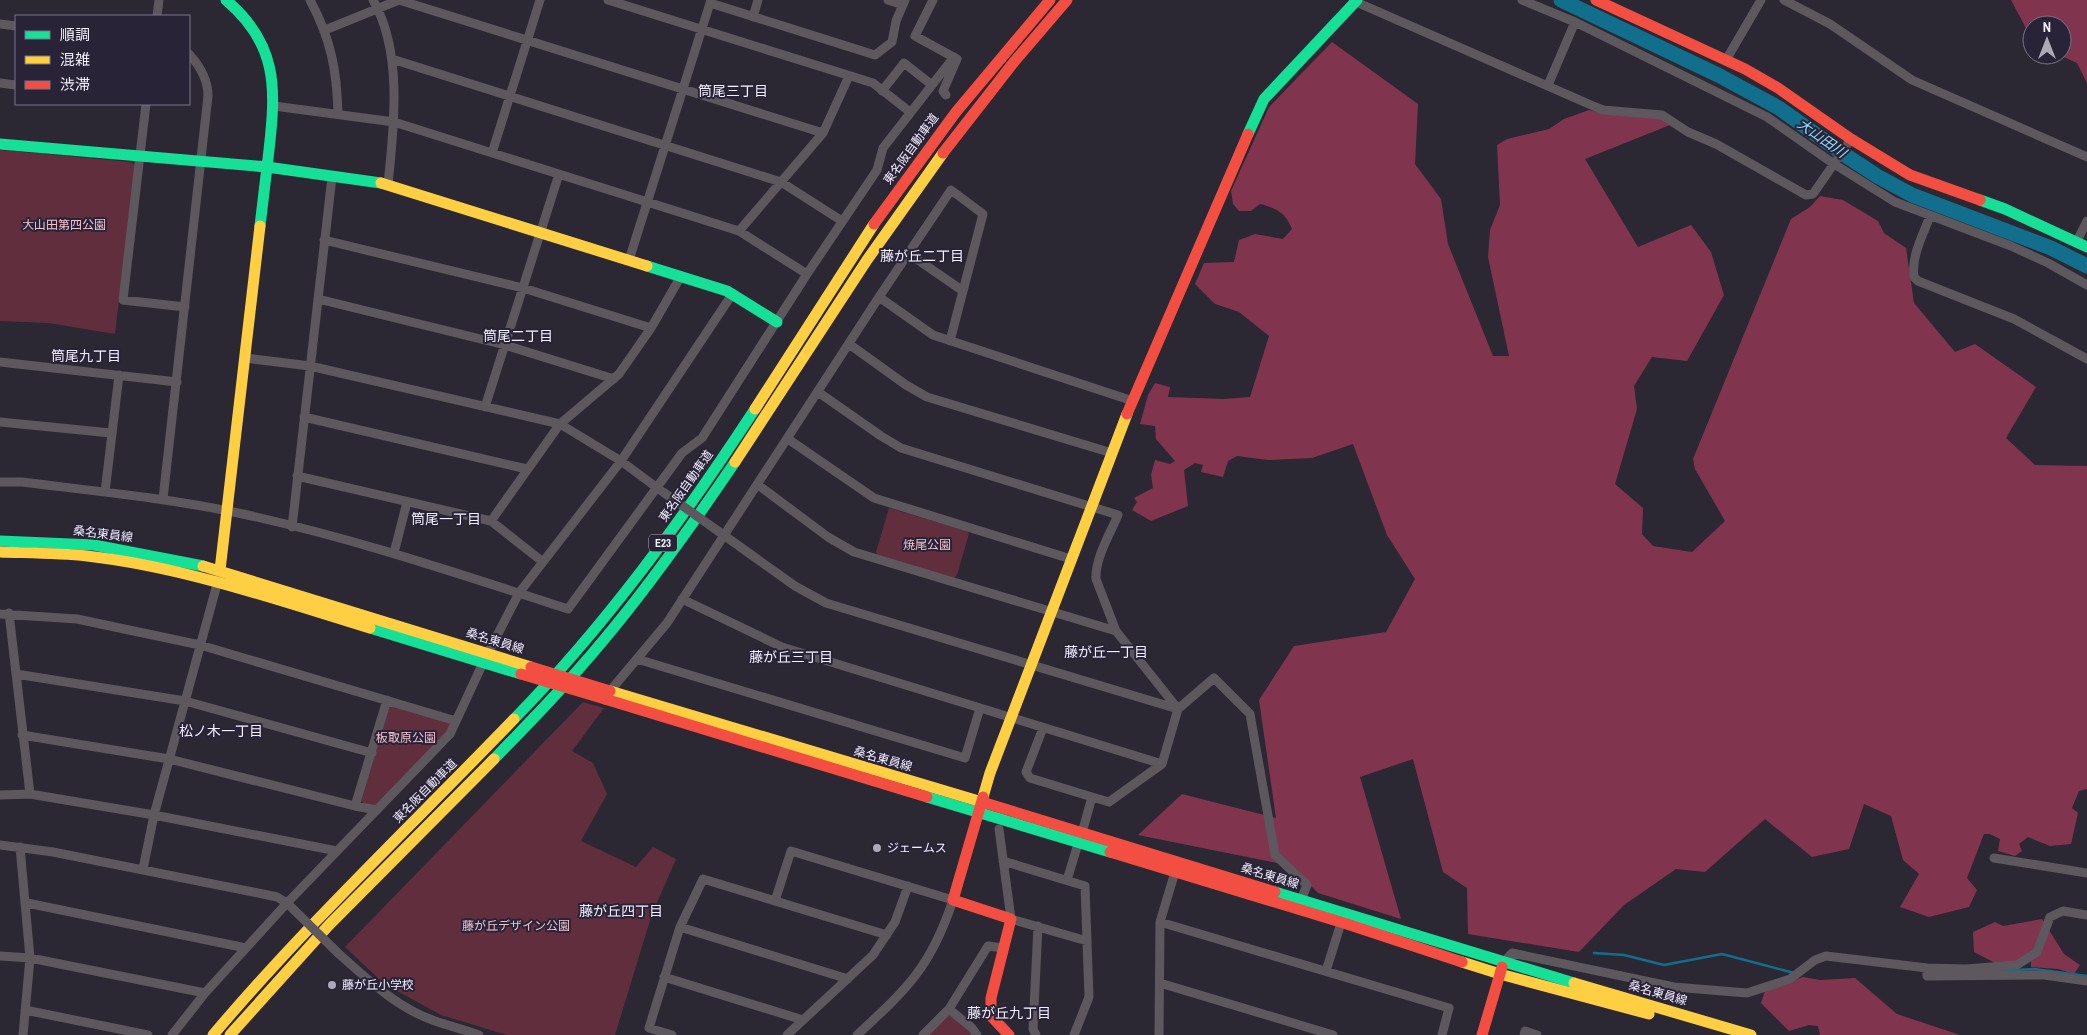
<svg xmlns="http://www.w3.org/2000/svg" width="2087" height="1035" viewBox="0 0 2087 1035" font-family="'Archivo Narrow','Noto Sans JP',sans-serif">
  <style>
    .green { fill: #612e3d }
    .forest { fill: #81344d }
    .lines { fill: none; stroke-linecap: round; stroke-linejoin: round }
    .stream { stroke: #126e8d; stroke-width: 2.5 }
    .river { stroke: #126e8d; stroke-width: 15 }
    .street { stroke: #5c585d; stroke-width: 9 }
    .fast { stroke: #16e098; stroke-width: 11 }
    .slow { stroke: #ffcf43; stroke-width: 11 }
    .jam { stroke: #f24e42; stroke-width: 11 }
    .street-bridge { stroke: #5c585d; stroke-width: 9 }
    .jam-bridge { stroke: #f24e42; stroke-width: 11 }
    .poi-dot { fill: #adaab8; stroke: #292338; stroke-width: 2 }
    .labels { text-anchor: middle; stroke-width: 4; stroke-linejoin: round; paint-order: stroke }
    .shield { fill: #292338; stroke: #b6b2c3; stroke-width: 1 }
    .shield-label { font-size: 11px; font-weight: bold; fill: #f3f0ff }
    .street-label { font-size: 12px; fill: #f3f0ff; stroke: #292338 }
    .park-label { font-size: 12px; fill: #f4c0cb; stroke: #292338 }
    .poi-label { font-size: 12px; fill: #f3f0ff; stroke: #292338; text-anchor: start }
    .neighbourhood-label { font-size: 14px; fill: #f3f0ff; stroke: #292338 }
    .water-label { font-size: 14px; font-style: italic; fill: #8bdbfd; stroke: #292338 }
  </style>
  <rect width="100%" height="100%" fill="#2b2833"/>
  <path class="green" d="M0 150 131 162 135 165 115 334 49 323 0 321Z
    M889 508 967 531 969 534 957 575 954 578 878 555 876 552Z
    M583 702 604 708 572 751 593 763 607 794 581 841 636 867 653 847 676 859 652 914 615 1035H507L441 1015 397 991 380 980 345 947Z
    M393 706 449 723 450 728 377 806 363 803 361 801 389 708Z
    M948 1015H952L972 1035H928Z"/>
  <path class="forest" d="M2011 0H2087V83L2077 63 2059 55H2062V25H2032V44L2027 42 2028 32Z
    M1332 42 1418 104 1415 164 1441 199 1448 244 1493 356H1509L1488 257 1490 230 1500 205 1497 145 1507 139 1549 129 1564 119 1589 110 1601 113 1661 118 1670 125 1585 159 1638 247 1691 225 1711 252 1724 295 1687 361 1652 357 1634 386 1637 409 1615 484 1643 508 1642 534 1653 546 1692 552 1725 521 1695 469 1693 459 1791 219 1810 207 1820 196 1843 200 1878 221 1884 233 1906 248 1914 303 1955 352 1975 344 2036 387 2006 438 2035 465 2087 466V789L2079 791 2072 808 2078 813 2071 844 2050 846 2028 837 2019 844 2022 851 2015 856 1998 851 2000 839 1990 834H1984L1967 878 1977 890 1969 907 1929 917 1900 907 1919 874 1903 860 1891 816 1864 804 1849 849 1812 857 1765 819 1705 872 1676 869 1624 905 1579 952 1468 934 1467 888 1443 872 1413 759 1360 777 1401 919 1318 893 1292 866 1138 835 1182 794 1276 818 1259 700 1294 646 1386 632 1415 579 1387 535 1353 444 1312 458 1268 460 1237 456 1228 461 1223 477 1201 472 1203 465 1195 463 1184 470 1188 506 1151 521 1132 510 1137 502 1134 498 1153 488 1151 475 1155 460 1170 464 1175 461 1156 439 1155 426 1140 424 1148 395 1155 383 1170 387 1168 397 1224 399 1250 397 1269 336 1239 312 1215 304 1195 284 1204 263 1234 262 1239 240 1255 234 1283 239 1292 229C1286 213 1276 208 1260 204L1251 211H1239L1233 204 1231 191 1269 107Z
    M2042 919 2064 954 2080 965 2074 974 2058 969 2031 967V960L1997 964 1974 952 1973 932 1995 922 2003 926Z
    M1803 977 1820 980 1855 978 1897 1014 1960 1035H1820L1818 1026 1809 1025 1789 1031 1761 1003 1765 991Z"/>
  <g class="lines">
    <path class="stream" d="M1594 953 1624 955 1664 965 1722 954 1794 973
      M1996 971 2034 969 2087 976"/>
    <path class="river" d="M1561 0 1718 75 1779 108 1842 153 1877 176 1912 195 2051 248 2087 266"/>
    <path class="street" d="M310 0C331 39 337 71 338 114
      M373 0C403 52 394 127 388 184
      M399 0 823 133
      M608 0 873 83 910 112
      M888 0 903 5
      M933 0 915 36 957 59 943 91 946 95
      M1522 0 1575 22 1767 117 1834 164 1895 202 2011 246 2048 263 2087 285
      M1784 0 1830 24 1912 80 2087 157
      M1356 2 1591 105 1603 110 1662 115 1688 132 1716 144 1806 195 1813 194 1851 139
      M710 3 875 55 892 42 896 21 905 0
      M157 16 159 0
      M753 17 758 0
      M0 24 16 26
      M325 30 399 0
      M392 59 781 182 842 221
      M1726 60 1761 0
      M0 83 16 85
      M932 85 954 57
      M1548 85 1575 22
      M146 104 123 300 185 307
      M274 106 394 122 739 231 807 274
      M492 153 540 0
      M1930 216C1923 235 1911 256 1914 277L1918 281 2014 319 2087 359
      M739 231 823 133 849 76
      M324 240 523 288 651 328
      M2077 241 2087 221
      M908 253 963 291
      M629 260 711 0
      M879 297 933 335 1133 401
      M318 299 505 345 614 379
      M849 344 906 385 927 397 1112 453
      M245 358 310 366 560 424 621 461 660 490
      M0 362 177 382
      M818 392 881 436 901 448 1118 515C1110 534 1095 558 1096 579L1116 631 1178 709 1162 764 1109 802 1092 797 1082 833
      M485 407 559 174
      M304 417 527 469
      M0 422 111 433
      M788 439 874 498 1071 559
      M297 476 491 521 543 562
      M0 482H22C94 491 167 498 238 513 351 537 459 574 568 609L682 453 702 438 807 274 877 170 883 148 932 85 904 63 882 91
      M758 485 828 537 854 552 1116 631
      M105 492 119 375
      M163 499 208 96C208 80 200 66 189 54
      M491 521 560 424 619 374 651 328 681 276
      M292 527 332 177
      M718 531 795 586 826 603 1178 709 1214 678 1250 714 1275 855 1307 885 1301 900
      M394 553 407 502
      M682 599 782 647 1162 764
      M9 613 30 794
      M0 614 77 619 200 645 456 721
      M488 653 519 593 621 461 733 293
      M637 659 965 758 980 708
      M16 674 185 701 372 753
      M610 691 667 623 879 297 951 190 983 214 950 341
      M1043 728 1026 772 1030 778 1092 797
      M22 735 169 759 355 806 377 810
      M0 795 30 794 154 815 337 851
      M355 806 387 700
      M999 829 1011 919 1087 941
      M0 845 53 852 263 894 277 897 287 903
      M20 847 30 958 23 1035
      M1994 858 2087 873
      M1003 861 1085 886 1089 997 1074 1035
      M143 869 154 815 219 577
      M1067 880 1078 844
      M775 901 791 851 953 900C931 967 907 989 857 1035
      M27 903 246 948
      M1160 922 1449 1008 1442 1035
      M680 927 848 979
      M338 953C367 979 397 1008 435 1021 450 1026 465 1030 479 1035
      M0 956 30 958 205 993
      M1504 962 1512 953 1674 987 1747 993 1790 979 1815 960 1826 956 1927 968 1966 969 2017 965 2037 952 2050 917 2063 911 2087 915
      M1927 968V976L2044 975 2087 981
      M1326 971 1341 923
      M664 977 803 1020
      M1160 983 1333 1035
      M949 1009 972 1028 977 1035
      M25 1010 148 1035
      M172 1035 205 993 287 903 450 734 483 663
      M672 1035 649 1028 680 927 703 879 887 935
      M787 1035 873 955 895 922 908 886
      M923 1035 949 1009 988 946 1003 948
      M1036 1035 1033 1029 1038 926
      M1159 1035 1160 922 1175 872
      M1524 1035 1525 1031 1537 1035"/>
    <path class="fast" d="M226 0C278 44 276 88 269 150 266 175 263 200 260 226
      M1248 134 1264 99 1357 0
      M0 144 267 167 381 183
      M1980 200 2005 209 2087 247
      M647 266 727 291 777 322
      M0 541 94 545 203 566
      M370 628 521 674
      M514 719C606 625 683 519 755 409
      M494 759C531 721 568 683 602 642 650 585 693 524 735 462
      M927 797 1110 852
      M1275 892 1574 983"/>
    <path class="slow" d="M381 183 647 266
      M755 409 874 224
      M735 462 867 260 943 153
      M0 552C29 553 58 553 87 556 184 567 277 600 370 628
      M203 566 531 667
      M220 570 260 226
      M610 691 982 802
      M983 797 990 773 1127 414
      M1462 962 1500 974 1649 1014
      M1574 983 1751 1035
      M213 1035C307 924 413 824 514 719
      M230 1035 329 925 494 759"/>
    <path class="jam" d="M1596 0 1745 69 1778 88 1851 139 1910 175 1980 200
      M943 153 1014 62 1067 0
      M874 224 956 112 1050 0
      M1127 414 1248 134
      M605 699 927 797
      M983 797 953 900 1011 919 991 998V1016L1009 1035
      M982 802 1275 892
      M1110 852 1347 924 1462 962
      M1482 1035 1502 967"/>
    <path class="street-bridge" d="M663 492 718 531
      M287 903 338 953"/>
    <path class="jam-bridge" d="M531 667 610 691
      M521 674 605 699"/>
  </g>
  <g class="poi-dot">
    <circle cx="877" cy="848" r="5"/>
    <circle cx="332" cy="985" r="5"/>
  </g>
  <g class="labels">
    <rect class="shield" x="649" y="534.5" width="28" height="17" rx="4"/>
    <g class="shield-label">
      <text x="663" y="547">E23</text>
    </g>
    <g class="street-label">
      <text transform="translate(911 149) rotate(-54)" y="4">東名阪自動車道</text>
      <text transform="translate(686 486) rotate(-55)" y="4">東名阪自動車道</text>
      <text transform="translate(103 534) rotate(7)" y="4">桑名東員線</text>
      <text transform="translate(495 641) rotate(17)" y="4">桑名東員線</text>
      <text transform="translate(883 759) rotate(16)" y="4">桑名東員線</text>
      <text transform="translate(425 791) rotate(-45)" y="4">東名阪自動車道</text>
      <text transform="translate(1270 876) rotate(17)" y="4">桑名東員線</text>
      <text transform="translate(1658 993) rotate(16)" y="4">桑名東員線</text>
    </g>
    <g class="park-label">
      <text x="64" y="229">大山田第四公園</text>
      <text x="927" y="549">焼尾公園</text>
      <text x="406" y="742">板取原公園</text>
      <text x="516" y="930">藤が丘デザイン公園</text>
    </g>
    <g class="poi-label">
      <text x="887" y="852">ジェームス</text>
      <text x="342" y="989">藤が丘小学校</text>
    </g>
    <g class="neighbourhood-label">
      <text x="733" y="96">筒尾三丁目</text>
      <text x="922" y="261">藤が丘二丁目</text>
      <text x="518" y="341">筒尾二丁目</text>
      <text x="86" y="361">筒尾九丁目</text>
      <text x="446" y="524">筒尾一丁目</text>
      <text x="1106" y="657">藤が丘一丁目</text>
      <text x="791" y="662">藤が丘三丁目</text>
      <text x="221" y="736">松ノ木一丁目</text>
      <text x="621" y="916">藤が丘四丁目</text>
      <text x="1009" y="1018">藤が丘九丁目</text>
    </g>
    <g class="water-label">
      <text transform="translate(1822 138) rotate(35)" y="5">大山田川</text>
    </g>
  </g>
  <rect x="15" y="15" width="175" height="90" fill="#292338" stroke="#7a7588"/>
  <rect x="25" y="31" width="25" height="8" fill="#16e098" stroke="#7a7588"/>
  <text x="60" y="40" font-size="15" fill="#f3f0ff">順調</text>
  <rect x="25" y="56" width="25" height="8" fill="#ffcf43" stroke="#7a7588"/>
  <text x="60" y="65" font-size="15" fill="#f3f0ff">混雑</text>
  <rect x="25" y="81" width="25" height="8" fill="#f24e42" stroke="#7a7588"/>
  <text x="60" y="90" font-size="15" fill="#f3f0ff">渋滞</text>
  <g transform="translate(2047 40)"><circle r="24" fill="#292338" stroke="#7a7588"/>
  <path d="M0-4L9 19L0 12L-9 19Z" fill="#adaab8"/>
  <text y="-8" font-size="14" font-weight="bold" text-anchor="middle" fill="#f3f0ff">N</text>
  </g>
</svg>
